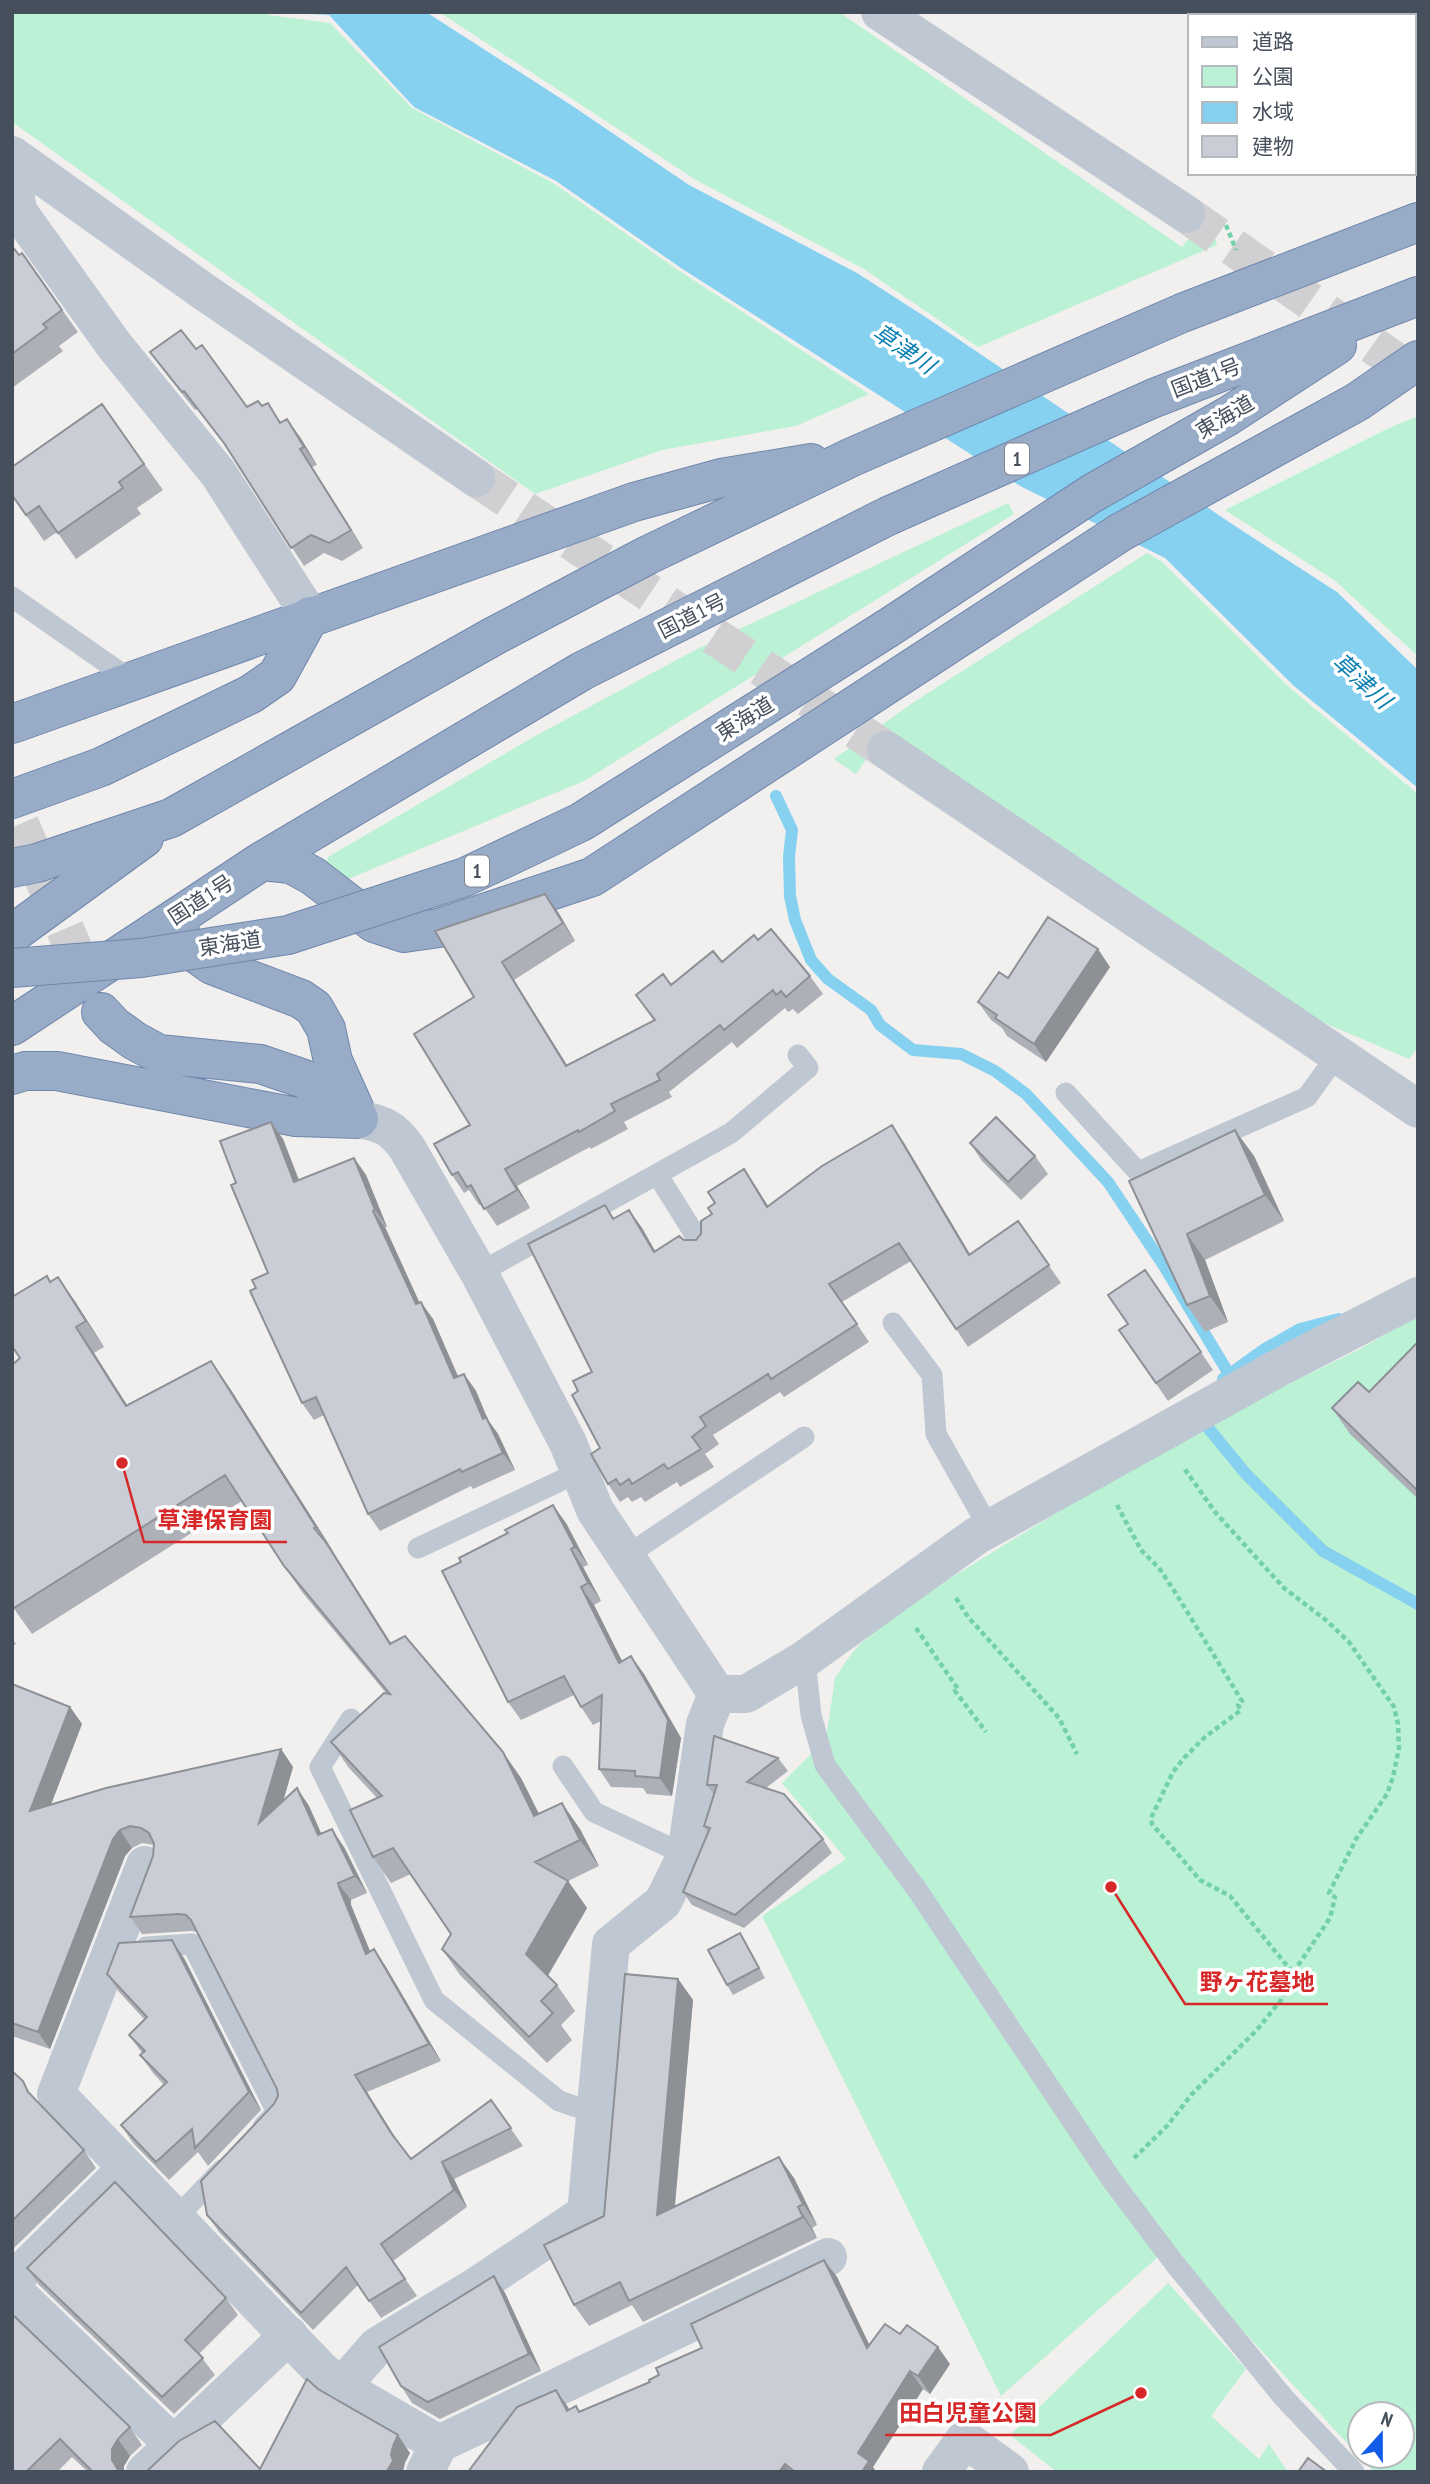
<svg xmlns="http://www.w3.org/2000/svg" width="1430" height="2484" viewBox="0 0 1430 2484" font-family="'PT Sans Narrow','Noto Sans JP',sans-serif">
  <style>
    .green { fill: #bbf1d4; fill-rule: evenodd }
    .water { fill: #86d1f0 }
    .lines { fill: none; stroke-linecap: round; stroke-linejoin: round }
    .stream { stroke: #86d1f0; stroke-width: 12 }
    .minor-tunnel { stroke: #d0cfd2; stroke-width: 38; stroke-dasharray: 38 19; stroke-linecap: butt }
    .trunk-tunnel { stroke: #d0cfd2; stroke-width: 38; stroke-dasharray: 38 19; stroke-linecap: butt }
    .trunk-casing { stroke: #6f87ac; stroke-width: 40 }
    .path { stroke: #72d1aa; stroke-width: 4.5; stroke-dasharray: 5 3.5; stroke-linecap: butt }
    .service { stroke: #bfc8d2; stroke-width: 21 }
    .minor { stroke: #bfc8d2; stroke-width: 38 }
    .trunk { stroke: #98acc8; stroke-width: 38 }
    .trunk-bridge-casing { stroke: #6f87ac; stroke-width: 40; stroke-linecap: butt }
    .trunk-bridge { stroke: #98acc8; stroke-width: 38 }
    .wall { fill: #aeb0b7 }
    .shaded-wall { fill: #8d9095 }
    .building { fill: #cacdd5; stroke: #8d9095; stroke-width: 2 }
    .labels { text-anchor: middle; stroke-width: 7; stroke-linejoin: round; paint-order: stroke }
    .shield { fill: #fff; stroke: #7e848e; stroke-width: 2 }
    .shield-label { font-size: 19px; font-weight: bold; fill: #46505d }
    .street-label { font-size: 21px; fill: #46505d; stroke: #fff }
    .water-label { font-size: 23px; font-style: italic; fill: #067eb0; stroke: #fff }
    .leader { fill: none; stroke: #d62828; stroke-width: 2.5 }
    .callout-dot { fill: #d62828; stroke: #fff; stroke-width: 2.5 }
    .callout-label { font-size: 23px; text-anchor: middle; font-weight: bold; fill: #d62828; stroke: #fff; stroke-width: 7; stroke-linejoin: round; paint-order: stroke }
  </style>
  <rect width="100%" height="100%" fill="#f2efef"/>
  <path class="green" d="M12 12H267L269 15 330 23 412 108 553 183 678 270 869 394 796 426 662 450 535 494 12 122Z
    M439 12H839L1182 247 1208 215 1217 245 978 347 864 269 696 180Z
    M1418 416V656L1334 580 1225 510 1387 429Z
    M1008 503 1014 514 584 781 341 882 326 867 328 857 537 735 697 649Z
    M1147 553 1161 561 1291 689 1418 794V1047L1409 1059 1315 1019 884 733 856 774 834 759 914 702Z
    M1418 1316V2472H1374L1167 2249 1001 2396 762 1916 846 1859 782 1783 826 1739 835 1678 849 1657 860 1644 910 1603 1180 1437 1358 1350ZM1360 2414H1402V2456H1360Z
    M1168 2283 1246 2369 1211 2416 1259 2459 1269 2444 1288 2472H1057L1010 2435Z"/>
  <path class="water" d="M271 12H426L571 105 689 185 857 273 927 318 1235 526 1337 592 1418 670V788L1294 686 1165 558 1020 486 681 268 556 181 414 107 329 15Z"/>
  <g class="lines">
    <path class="stream" d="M776 796 792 830 789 857 790 896 795 920 811 960 828 979 871 1010 880 1025 913 1050 961 1054 995 1071 1026 1094 1108 1182 1164 1266 1229 1374
      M1223 1379 1265 1349 1300 1329 1339 1319
      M1200 1418 1246 1474 1323 1551 1418 1604"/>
    <path class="minor-tunnel" d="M1186 214 1418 377
      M476 478 886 750"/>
    <path class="trunk-tunnel" d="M20 824 92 992"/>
    <g class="trunk-casing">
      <path id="trunk" d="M888 628 1091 494 1228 416 1337 345
        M12 724 634 502 721 478 811 463
        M12 799 101 767 251 694 277 676 310 616
        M262 861 291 864 313 876 374 923 404 933 439 928 592 877 1121 532 1357 402 1418 360
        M12 868 37 863 171 818 494 636 648 555 852 457 1182 313 1418 222
        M180 931 181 943 212 965 301 999 314 1008 326 1029 333 1061 359 1119
        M12 934 144 838
        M101 1012 114 1026 135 1041 159 1054 260 1064 304 1079 357 1117
        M12 1026 262 861 582 671 888 516 1154 398 1418 296
        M12 1075 25 1071H57L296 1117 359 1119"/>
    </g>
    <path class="path" d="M1226 225 1236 250
      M1117 1505 1141 1550 1159 1568 1175 1592 1242 1701 1238 1705 1241 1710 1205 1737 1184 1758 1173 1772 1151 1818 1152 1824 1200 1880 1230 1896 1293 1973
      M956 1598 968 1617 1059 1718 1077 1754
      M916 1628 958 1689 955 1691 986 1732
      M1134 2158 1167 2126 1192 2094 1256 2031 1281 2000 1293 1973 1330 1918 1335 1897 1329 1893 1356 1839 1387 1794 1393 1777 1399 1748 1398 1724 1394 1707 1349 1642 1327 1621 1284 1588 1262 1564 1215 1512 1184 1468"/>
    <path class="service" d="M12 597 131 680
      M1066 1093 1138 1172 1307 1097 1337 1055
      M657 1174 702 1246
      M479 1273 731 1133 808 1068 798 1055
      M893 1323 932 1375 936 1434 989 1528
      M418 1548 579 1472
      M626 1556 804 1437
      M805 1659 811 1715 825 1765 918 1891 1111 2179 1175 2264 1284 2398 1354 2472
      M351 1719 320 1767 434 2000 559 2101 595 2113
      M563 1766 594 1812 686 1855
      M146 1947 192 1944 277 2112 263 2127
      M176 2218 222 2170"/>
    <path class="minor" d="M880 12 1186 214
      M12 155 203 291 476 478
      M12 171 18 211 114 345 218 473 310 616
      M886 750 1418 1109
      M359 1119C383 1124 392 1127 407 1148L479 1273 568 1443 595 1510 717 1694
      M717 1694H746L805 1659 976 1536 1282 1366 1418 1296
      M145 1865 56 2094 321 2370 341 2387
      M12 2281 127 2168
      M12 2289 173 2444
      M439 2444 341 2387 377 2346 475 2287 586 2213 611 1944 663 1902 686 1855 705 1724 717 1694
      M145 2472 289 2335
      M425 2472 439 2444 828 2257
      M941 2472 965 2439 1010 2472"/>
    <use href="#trunk" class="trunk"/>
    <g class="trunk-bridge-casing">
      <path id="trunk-bridge" d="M12 968 141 958 288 935 465 877 581 822 888 628"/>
    </g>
    <use href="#trunk-bridge" class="trunk-bridge"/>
  </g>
  <path class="wall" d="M1418 12V147L1414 150V16Z
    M12 246 19 255 22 253 78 332 59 346 63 351 12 388Z
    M196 349 247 407 258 401 262 406 300 437 317 465 312 467 363 548 342 561 324 553 304 566 230 452 197 409 195 410 163 370 150 352Z
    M102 404 163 490 137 508 141 514 76 559 57 532 44 541 12 495Z
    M545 894 558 912 575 941 514 980 567 1065 654 1021 636 995 671 985 722 962 758 940 810 976 823 994 798 1014 793 1009 788 1012 785 1008 737 1048 732 1042 669 1092 672 1097 624 1122 628 1129 591 1149 590 1147 517 1186 530 1208 497 1226 482 1204 479 1205 469 1190 464 1193 452 1175 470 1125 474 997Z
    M1110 967 1046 1062 1007 1036 1002 1028 991 1020 978 1002Z
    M892 1125 904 1143 970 1254 1018 1221 1061 1283 968 1347 911 1261 842 1302 869 1342 784 1397 780 1392 713 1435 719 1444 705 1454 714 1467 680 1487 677 1482 645 1502 641 1497 632 1502 628 1497 620 1502 608 1484 600 1448 578 1391 592 1372 605 1205 614 1218 629 1210 642 1228 655 1251 684 1240H696L701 1234 712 1214 715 1203 756 1187 768 1206Z
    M283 1139 299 1180 354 1158 366 1175 387 1227H385L419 1303 433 1319 458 1376 464 1374 476 1391 488 1420 498 1434 515 1470 473 1489 471 1486 380 1531 368 1514 324 1415 314 1420 302 1403 256 1288 268 1273 236 1183Z
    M970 1143 1035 1156 1048 1174 1021 1200 982 1161Z
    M1254 1156 1284 1221 1205 1260 1228 1322 1205 1332 1187 1305 1129 1181Z
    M1145 1270 1213 1370 1168 1401 1119 1330 1128 1324Z
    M58 1277 76 1303 104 1347 94 1353 127 1405 229 1387 391 1643 521 1778 539 1814 580 1829 599 1866 568 1881 587 1908 548 1976 557 1985 575 2011 561 2025 572 2040 547 2063 460 1975 442 1949 451 1934 411 1874 391 1883 373 1857 377 1798 349 1768 331 1742 386 1693 302 1592 284 1566 242 1501 32 1634 12 1606 20 1358 51 1281Z
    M1418 1342V1499L1350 1434 1332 1408 1369 1392Z
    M566 1523 588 1565 583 1567 601 1601 594 1605 622 1661 631 1656 644 1674 681 1738 672 1796 647 1794 643 1788 611 1787 599 1769 601 1721 593 1725 581 1707 574 1695 521 1720 508 1702Z
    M12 1638 16 1644 12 1646Z
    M12 1684 70 1707 82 1724 51 1804 281 1749 293 1767 283 1801 297 1788 309 1806 321 1834 344 1847 367 1893 351 1900V1905L370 1951 374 1949 386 1967 441 2061 367 2092 398 2142 411 2159 491 2100 523 2146 454 2179 467 2207 393 2261 417 2296 381 2318 358 2285 313 2330 219 2232 207 2215 274 2104 278 2096 277 2089 197 1932 191 1931 142 1934 130 1917 153 1856 154 1845 142 1843 132 1848 125 1856 50 2049 12 2036Z
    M778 1758 788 1771 766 1788 823 1839 832 1853 744 1928 692 1905 683 1892 708 1832 704 1826 714 1795 707 1785Z
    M746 1943 765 1978 733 1995 727 1985Z
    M184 1958 261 2110 208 2166 198 2152 169 2180 133 2143 121 2125 164 2085 153 2073 140 2055 142 2053 129 2035 144 2019 119 1992 107 1974Z
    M678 1979 693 2000 675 2207 794 2178 817 2225 812 2228 817 2238 643 2322 632 2305 589 2326 574 2305 604 2216Z
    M12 2071 35 2099 84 2150 96 2168 12 2250Z
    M824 2260 837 2277 869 2345 900 2334 950 2364 930 2394 923 2389 873 2467 876 2472H468L568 2407 569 2410 580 2411 650 2382 659 2375 702 2348Z
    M27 2268 226 2298 238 2315 199 2354 215 2375 174 2414 39 2285Z
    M494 2276 505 2293 541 2371 440 2419 412 2403 401 2386Z
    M12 2314 130 2427 142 2445 130 2456 124 2466V2472H88L72 2457 57 2472H12Z"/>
  <path class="shaded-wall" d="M287 419 300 437 317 465 304 447Z
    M300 449 312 467 363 548 351 530Z
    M545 894 558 912 575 941 563 923Z
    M1098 949 1110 967 1046 1062 1034 1044Z
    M502 962 514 980 578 1083 566 1066Z
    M271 1122 283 1139 306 1199 294 1182Z
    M892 1125 904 1143 981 1273 969 1255Z
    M1235 1130 1254 1156 1284 1221 1265 1195Z
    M354 1158 366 1175 387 1227 375 1210Z
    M505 1169 517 1186 530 1208 517 1190Z
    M744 1169 756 1187 780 1225 767 1207Z
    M629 1210 642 1228 666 1270 654 1252Z
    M373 1211 385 1227 428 1321 416 1304Z
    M1187 1234 1205 1260 1228 1322 1210 1296Z
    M58 1277 76 1303 104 1347 86 1321Z
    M421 1302 433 1319 466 1395 454 1378Z
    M76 1327 94 1353 144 1432 126 1406Z
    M211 1361 229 1387 335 1554 316 1527Z
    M464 1374 476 1391 488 1420 498 1434 515 1470 503 1453 483 1419Z
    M553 1505 566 1523 588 1565 575 1547Z
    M325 1541 343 1568 408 1670 390 1644Z
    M571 1549 583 1567 601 1601 588 1583Z
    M581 1587 594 1605 632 1681 619 1663Z
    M631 1656 644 1674 681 1738 672 1796 660 1778Z
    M70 1707 82 1724 42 1828 30 1811Z
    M281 1749 293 1767 272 1840 259 1823Z
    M503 1752 521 1778 553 1842 534 1816Z
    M297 1788 309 1806 330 1853 318 1835Z
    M562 1803 580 1829 599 1866 580 1840Z
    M332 1829 344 1847 367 1893 355 1876Z
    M120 1830 132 1848 125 1856 50 2049 38 2032 113 1839Z
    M568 1881 587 1908 545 1980 526 1954Z
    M338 1883 351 1900V1905L378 1971 366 1954 339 1887Z
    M172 1940 184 1958 261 2110 249 2092Z
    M374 1949 386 1967 441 2061 429 2044Z
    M678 1979 693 2000 672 2236 657 2215Z
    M355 2075 367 2092 403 2150 391 2133Z
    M779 2157 794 2178 817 2225 803 2204Z
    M442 2162 454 2179 467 2207 454 2190Z
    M798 2207 812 2228 817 2238 803 2217Z
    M824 2260 837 2277 879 2365 867 2348Z
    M494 2276 505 2293 541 2371 529 2354Z
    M938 2347 950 2364 930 2394 918 2376Z
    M910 2371 923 2389 873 2467 876 2472H864L858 2453Z
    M556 2390 568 2407 579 2428 567 2411Z
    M398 2435 410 2453 405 2463 403 2472H388L387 2471 393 2446Z
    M118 2439 130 2456 124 2466V2472H119L112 2460V2449Z
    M785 2464 790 2472H779Z"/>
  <path class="building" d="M1360 12H1418V103L1414 105V16H1363Z
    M12 246 19 255 22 253 62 310 43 324 47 328 12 354Z
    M181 330 196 349 202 345 247 407 258 401 262 406 268 403 280 423 287 419 304 447 300 449 351 530 329 543 311 535 291 548 224 443 184 391 182 392 150 352Z
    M102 404 144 464 119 482 123 488 58 533 39 506 26 515 12 495V467Z
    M545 894 563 923 502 962 566 1066 655 1020 636 995 663 974 671 985 713 951 722 962 754 935 758 940 771 929 810 976 786 997 781 991 776 995 773 990 724 1030 720 1025 657 1074 660 1080 611 1104 615 1111 579 1132 578 1130 505 1169 517 1190 484 1209 471 1185 467 1187 458 1172 452 1175 434 1144 470 1125 414 1034 474 997 435 931Z
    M1048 917 1098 949 1034 1044 995 1018 997 1015 978 1002 999 972 1008 978Z
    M996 1117 1035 1156 1008 1182 970 1143Z
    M271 1122 294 1182 354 1158 375 1210 373 1211 416 1304 421 1302 454 1378 464 1374 483 1419 486 1417 503 1453 462 1472 460 1469 368 1514 316 1397 302 1403 250 1291 256 1288 252 1280 268 1273 231 1185 236 1183 220 1141Z
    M892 1125 969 1255 1018 1221 1049 1265 956 1329 899 1243 829 1284 857 1324 771 1379 768 1374 700 1417 706 1426 692 1437 701 1449 668 1469 664 1464 632 1484 629 1479 620 1485 616 1479 608 1484 591 1454 600 1448 572 1395 578 1391 573 1381 592 1372 528 1244 605 1205 613 1219 629 1210 654 1252 679 1236 684 1240H696L701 1234V1221L712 1214 708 1208 715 1203 708 1192 744 1169 767 1207 822 1166Z
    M1235 1130 1265 1195 1187 1234 1210 1296 1187 1305 1129 1181Z
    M1145 1270 1201 1352 1156 1383 1119 1330 1128 1324 1108 1295Z
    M47 1276 50 1282 58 1277 86 1321 76 1327 126 1406 211 1361 316 1527 314 1528 325 1541 390 1644 405 1636 503 1752 534 1816 562 1803 580 1840 535 1862 568 1881 526 1954 557 1985 541 2001 553 2013 529 2037 442 1949 451 1934 393 1848 373 1857 350 1810 382 1796 331 1742 384 1693 390 1694 284 1566 225 1475 14 1608 12 1606V1365L20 1358 12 1346V1297Z
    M1418 1342V1491L1332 1408 1358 1382 1369 1392Z
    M553 1505 575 1547 571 1549 588 1583 581 1587 619 1663 631 1656 668 1720 660 1778 635 1776V1771L599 1769 602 1695 581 1707 564 1676 508 1702 442 1571 461 1562 459 1558 508 1533 505 1530Z
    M12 1684 70 1707 30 1811 106 1788 281 1749 259 1823 297 1788 318 1835 332 1829 355 1876 338 1883 339 1887 366 1954 374 1949 429 2044 355 2075 391 2133 411 2159 491 2100 511 2128 442 2162 454 2190 381 2244 405 2279 369 2301 346 2267 301 2313 207 2215 201 2181 274 2104 278 2096 277 2089 191 1920 186 1915 179 1914 130 1917 153 1856 154 1844 149 1833 141 1828 130 1826 120 1830 113 1839 38 2032 12 2023Z
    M714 1736 778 1758 747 1782 784 1794 823 1839 735 1915 683 1892 710 1828 704 1826 717 1785H707Z
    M740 1933 759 1968 727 1985 708 1950Z
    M172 1940 249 2092 195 2148 192 2129 156 2162 121 2125 167 2082 140 2055 145 2051 129 2035 147 2017 107 1974 119 1943Z
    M625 1974 678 1979 657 2215 779 2157 803 2204 798 2207 803 2217 629 2301 620 2282 574 2305 544 2245 604 2216Z
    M12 2071 23 2081 28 2092 84 2150 12 2221Z
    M115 2182 226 2298 185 2340 203 2358 162 2397 27 2268Z
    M824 2260 867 2348 885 2324 900 2334 907 2325 938 2347 918 2376 910 2371 858 2453 869 2461 863 2470 865 2472H795L785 2464 779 2472H468L517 2407 556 2390 567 2411 576 2406 579 2412 650 2382 649 2380 659 2375 656 2368 702 2348 691 2324Z
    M494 2276 529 2354 428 2402 401 2386 379 2347Z
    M12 2314 130 2427 118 2439 112 2449V2460L118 2470 120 2472H93L60 2439 26 2472H12Z
    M307 2379 318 2389 398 2435 393 2446 391 2455 393 2461 387 2471 389 2472H146L179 2441 215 2421 260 2469Z
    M1308 2458 1327 2472H1298Z"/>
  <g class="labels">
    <g class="shield">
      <rect x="1005" y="443.5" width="24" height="31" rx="5"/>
      <rect x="465" y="855.5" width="24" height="31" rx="5"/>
    </g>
    <g class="shield-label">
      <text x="1017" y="466">1</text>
      <text x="477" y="878">1</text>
    </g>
    <g class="street-label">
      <text transform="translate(1206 378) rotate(-21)" y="7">国道1号</text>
      <text transform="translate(1225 417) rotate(-31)" y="7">東海道</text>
      <text transform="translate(692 616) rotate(-27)" y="7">国道1号</text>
      <text transform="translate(745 719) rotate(-32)" y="7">東海道</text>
      <text transform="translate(201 900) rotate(-33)" y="7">国道1号</text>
      <text transform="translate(230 944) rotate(-9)" y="7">東海道</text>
    </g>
    <g class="water-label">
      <text transform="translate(904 349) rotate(34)" y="8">草津川</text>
      <text transform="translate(1362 681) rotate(42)" y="8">草津川</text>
    </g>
  </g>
  <path class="leader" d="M122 1463L144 1542H287M1111 1887L1185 2004H1328M1141 2393L1051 2435H885"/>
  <g class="callout-dot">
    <circle cx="122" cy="1463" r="7"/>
    <circle cx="1111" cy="1887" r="7"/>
    <circle cx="1141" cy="2393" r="7"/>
  </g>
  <g class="callout-label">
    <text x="215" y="1528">草津保育園</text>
    <text x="1257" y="1990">野ヶ花墓地</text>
    <text x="968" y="2421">田白児童公園</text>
  </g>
  <rect width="1430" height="2484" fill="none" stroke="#46505d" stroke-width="28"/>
  <rect x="1188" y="14" width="228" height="161" fill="#ffffff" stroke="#b5b9be" stroke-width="2"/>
  <rect x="1202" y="37" width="35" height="10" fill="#bfc8d2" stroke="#b5b9be" stroke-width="2"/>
  <text x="1252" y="49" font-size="21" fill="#46505d">道路</text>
  <rect x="1202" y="66" width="35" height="21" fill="#bbf1d4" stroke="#b5b9be" stroke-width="2"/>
  <text x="1252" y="84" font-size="21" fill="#46505d">公園</text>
  <rect x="1202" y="102" width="35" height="21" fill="#86d1f0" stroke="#b5b9be" stroke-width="2"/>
  <text x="1252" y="119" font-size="21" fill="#46505d">水域</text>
  <rect x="1202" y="136" width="35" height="21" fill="#cacdd5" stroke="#b5b9be" stroke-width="2"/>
  <text x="1252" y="154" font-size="21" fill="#46505d">建物</text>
  <g transform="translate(1381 2435) rotate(21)"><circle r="33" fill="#ffffff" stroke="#b5b9be" stroke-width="2"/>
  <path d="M0-5L12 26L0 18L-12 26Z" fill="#115de9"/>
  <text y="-10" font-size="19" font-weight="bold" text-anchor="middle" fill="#46505d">N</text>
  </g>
</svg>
